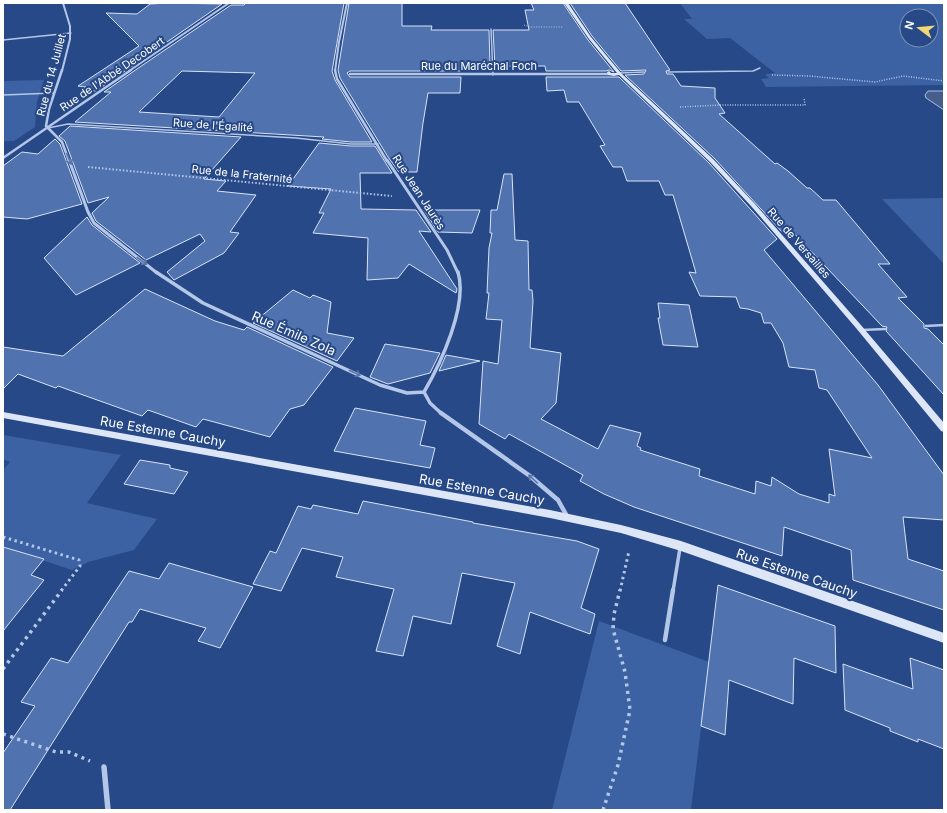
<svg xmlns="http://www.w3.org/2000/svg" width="947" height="813" viewBox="0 0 947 813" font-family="Inter,sans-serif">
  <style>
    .green { fill: #3c62a4; fill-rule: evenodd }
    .water { fill: #465e8b; stroke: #a8c1e9 }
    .building { fill: #5072af; stroke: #d7e3f7; fill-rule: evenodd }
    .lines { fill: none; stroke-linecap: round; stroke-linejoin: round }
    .path-far4 { stroke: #b4c7e8; stroke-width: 1; stroke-dasharray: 1 1.5; stroke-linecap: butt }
    .path-far3 { stroke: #b4c7e8; stroke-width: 1.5; stroke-dasharray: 1 1.5; stroke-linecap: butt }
    .path-far2 { stroke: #b4c7e8; stroke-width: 2; stroke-dasharray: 1.5 2; stroke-linecap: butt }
    .path-far1 { stroke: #b4c7e8; stroke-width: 3; stroke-dasharray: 2.5 3.5; stroke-linecap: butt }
    .path { stroke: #b4c7e8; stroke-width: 3.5; stroke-dasharray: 3 4.5; stroke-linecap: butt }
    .lane-far3 { stroke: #b4c7e8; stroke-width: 1.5 }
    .lane-far2 { stroke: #b4c7e8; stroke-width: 2.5 }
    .lane-far1 { stroke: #b4c7e8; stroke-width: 3.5 }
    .lane { stroke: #b4c7e8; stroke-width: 4.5 }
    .street-far5 { stroke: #b4c7e8; stroke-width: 2 }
    .street-far4 { stroke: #b4c7e8; stroke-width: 2.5 }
    .street-far3 { stroke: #b4c7e8; stroke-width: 3 }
    .street-far2 { stroke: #b4c7e8; stroke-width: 3.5 }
    .street-far1 { stroke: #b4c7e8; stroke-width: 4.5 }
    .street { stroke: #b4c7e8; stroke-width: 5.5 }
    .secondary { fill: #dde6f7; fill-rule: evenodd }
    .oneway { stroke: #5875a9 }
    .labels { text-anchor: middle; stroke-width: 4; stroke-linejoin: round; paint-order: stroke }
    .far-street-label { font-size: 11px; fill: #fff; stroke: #274987 }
    .street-label { font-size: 13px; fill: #fff; stroke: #274987 }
  </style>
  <rect width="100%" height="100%" fill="#274987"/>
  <path class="green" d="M680 3H944V85L766 87 761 79 769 78 765 74 775 73 730 38 707 39 684 19H692ZM907 16H931V40H907Z
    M44 80 37 102 35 127 14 141H3V81Z
    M944 198V264L882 199Z
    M3 435 121 455 87 503 157 519 134 550 88 562 72 570 3 547V470L10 462 3 459Z
    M599 621 709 662 691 810H552Z"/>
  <path class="water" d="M928 91H944V110L926 98 925 95Z"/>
  <path class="building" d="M169 3 222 4 96 91 81 90 86 87 78 86 139 46 106 13 137 14 150 4Z
    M246 3H344L332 71 335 80 372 142H351L322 139 324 137 75 122 111 92H104L134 71 231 5H244ZM182 71 255 73 219 117 139 112Z
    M349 3H402V26H432L431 30H489L490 66H461V71H350L347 73 350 77H461L460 93H428L423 123 417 172H399L388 157 340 78 338 70Z
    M531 3H563L588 40 614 72 609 70 606 71H546L545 66H495L493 30H529L525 10H534Z
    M570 3H625L670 70 666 71 667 74H673L681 86 715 88V98L725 113 719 114 775 164 777 163 788 171 807 188H810L823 200H836L890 264H878L907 297 898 298 924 324V328L928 329 944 345V395L886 331 887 327 882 326 789 228 783 233 715 159 625 75 644 74 646 70 621 71 592 36Z
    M546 77H619L709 163 777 239 764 250 878 385 944 475V520L903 517 908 559 944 571V610L853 580 851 550 784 527 782 556 634 507 604 494 580 481 583 475 509 434 505 439 479 424 483 361 498 364 502 320 486 319 489 293H487L489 248 492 233H490L491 210H497L504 174H512L515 240 528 241 529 290H532L533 301 530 348 561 353 556 403 541 419 598 449 610 425 641 433 637 446 641 448 640 450 700 469 699 476 755 494 756 481 771 486 772 477 799 494 829 503V494L835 496 829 449 872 458 827 390 819 388 815 370 789 367 783 343 771 323H764L761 313 748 309 740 308 736 297 700 296 689 272 696 273 673 195H665L659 181H627L622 167H613L600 146 605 145 579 102H567L564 90 547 91Z
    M70 126 241 137 204 179 226 181 217 191 256 195 230 232 239 233 224 253 174 280 167 272 205 241 200 234 146 260 96 221 92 213 109 197 88 203 65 141 59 136Z
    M55 139 60 144 82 204 27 219 3 217V166L22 152 38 154Z
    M319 143 351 146H375L392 173H360L361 209 416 210 431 232 419 231 457 289 456 293 409 264 398 278 367 280 368 238 313 233 324 213H319L331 189 288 186Z
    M424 210H480L472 233 438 232Z
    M87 217 92 225 140 263 76 295 44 258Z
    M145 289 215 321 244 330 247 327 333 367 304 405 290 409 270 437 203 419 196 427 148 410 142 416 58 386 56 388 18 374 3 389V347L63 356Z
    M293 290 310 298 313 295 331 302 327 333 354 338 337 361 253 323Z
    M658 303 689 305 698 347 663 345 658 318H660Z
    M385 344 417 349 440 353 430 373 388 384 370 377Z
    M446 355 480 361 439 371Z
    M355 408 426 421 420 445 435 448 430 468 334 451Z
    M140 460 170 465V468L188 472 174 494 124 484Z
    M363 501 473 522V523L577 541 599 549 581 608 595 614 590 634 530 612 520 654 497 646 515 583 462 573 451 624 413 616 403 656 376 651 394 589 336 577 343 557 302 548 281 591 253 584 270 551 276 553 298 506 311 509 313 505 358 514Z
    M3 547 44 559 31 575 44 580 3 631Z
    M169 563 253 587 220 648 198 641 206 628 140 609 132 622H129L10 810H3V753L35 706 21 702 51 658 68 663 129 571 159 579Z
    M718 585 835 626 836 673 794 658 793 704 729 680 725 735 701 726Z
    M910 658 944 670V749L918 739V742L890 731V728L845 710 843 664 913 689Z"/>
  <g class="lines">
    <path class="path-far4" d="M524 25 530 27H563"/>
    <path class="path-far3" d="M772 75 809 76 875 82 903 76 944 81
      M680 107 720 105H805L804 98"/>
    <path class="path-far2" d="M88 167 392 196"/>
    <path class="path-far1" d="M3 537 79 560 80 566 61 591
      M620 591 629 551"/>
    <path class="path" d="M3 669 62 590
      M3 734 56 752H69L90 761
      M603 810 618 765 630 710 625 672 613 629 614 614 620 590"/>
    <path class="lane-far3" d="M491 29 493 75
      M3 40 71 33
      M668 72 753 71 760 68
      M620 73 644 72
      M3 95 54 93
      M48 128 68 124 296 138 351 144H378"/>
    <path class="lane-far2" d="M926 326 944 325
      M862 330 885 329"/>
    <path class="lane-far1" d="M673 591 680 548"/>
    <path class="lane" d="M665 640 673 590"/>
    <path class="street-far5" d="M62 71 70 39V26L63 3
      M129 71 229 3
      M335 71 339 42 347 3"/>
    <path class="street-far4" d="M62 70 49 109 46 126 62 142 69 161
      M335 70 337 79 387 161
      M350 74H609
      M3 158 131 70"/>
    <path class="street-far3" d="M69 160 88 212 94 223 157 273
      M387 160 447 250 458 273"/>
    <path class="street-far2" d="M156 272 203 303 380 385 407 393 424 392
      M424 392C441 363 468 305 458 272
      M424 392 430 403 442 414"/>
    <path class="street-far1" d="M441 413 530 476 558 500 568 518"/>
    <path class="street" d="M104 767 108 810"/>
    <path class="secondary" d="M564 3H568L591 37 621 73 714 160 755 204 860 324 944 423V432L941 431 856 328 751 206 710 162 619 75 614 76 608 75 607 72 609 71 611 73H617L589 39Z
      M3 412 550 510 621 525 681 541 944 633V643L681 551 621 533 550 518 3 418Z"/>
  </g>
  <defs><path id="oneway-shaft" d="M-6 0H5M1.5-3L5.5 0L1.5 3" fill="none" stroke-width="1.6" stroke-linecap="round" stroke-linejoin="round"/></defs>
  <g class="oneway">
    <use href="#oneway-shaft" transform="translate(69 159) rotate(68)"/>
    <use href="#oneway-shaft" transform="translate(142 261) rotate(37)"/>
    <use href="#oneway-shaft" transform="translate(355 373) rotate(25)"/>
    <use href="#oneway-shaft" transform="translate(533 479) rotate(-138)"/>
  </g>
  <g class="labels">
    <g class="far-street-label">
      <text x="479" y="70">Rue du Maréchal Foch</text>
      <text transform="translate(112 74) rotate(-34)" y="4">Rue de l'Abbé Decobert</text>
      <text transform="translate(51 75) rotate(-75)" y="4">Rue du 14 Juillet</text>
      <text transform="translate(213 125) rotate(4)" y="4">Rue de l'Égalité</text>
      <text transform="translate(242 174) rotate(6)" y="4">Rue de la Fraternité</text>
      <text transform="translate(419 192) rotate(57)" y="4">Rue Jean Jaurès</text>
      <text transform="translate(799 243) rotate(49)" y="4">Rue de Versailles</text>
    </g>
    <g class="street-label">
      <text transform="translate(294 333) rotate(24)" y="5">Rue Émile Zola</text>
      <text transform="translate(163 431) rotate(10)" y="5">Rue Estenne Cauchy</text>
      <text transform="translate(482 489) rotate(10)" y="5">Rue Estenne Cauchy</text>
      <text transform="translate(797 573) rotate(19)" y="5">Rue Estenne Cauchy</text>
    </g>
  </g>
  <rect width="947" height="813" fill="none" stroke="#ffffff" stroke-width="8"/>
  <g transform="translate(919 28) rotate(286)"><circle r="19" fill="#274987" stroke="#7d92b7"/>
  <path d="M0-3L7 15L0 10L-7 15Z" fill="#f0d879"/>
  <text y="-6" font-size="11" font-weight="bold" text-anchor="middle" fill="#ffffff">N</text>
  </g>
</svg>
